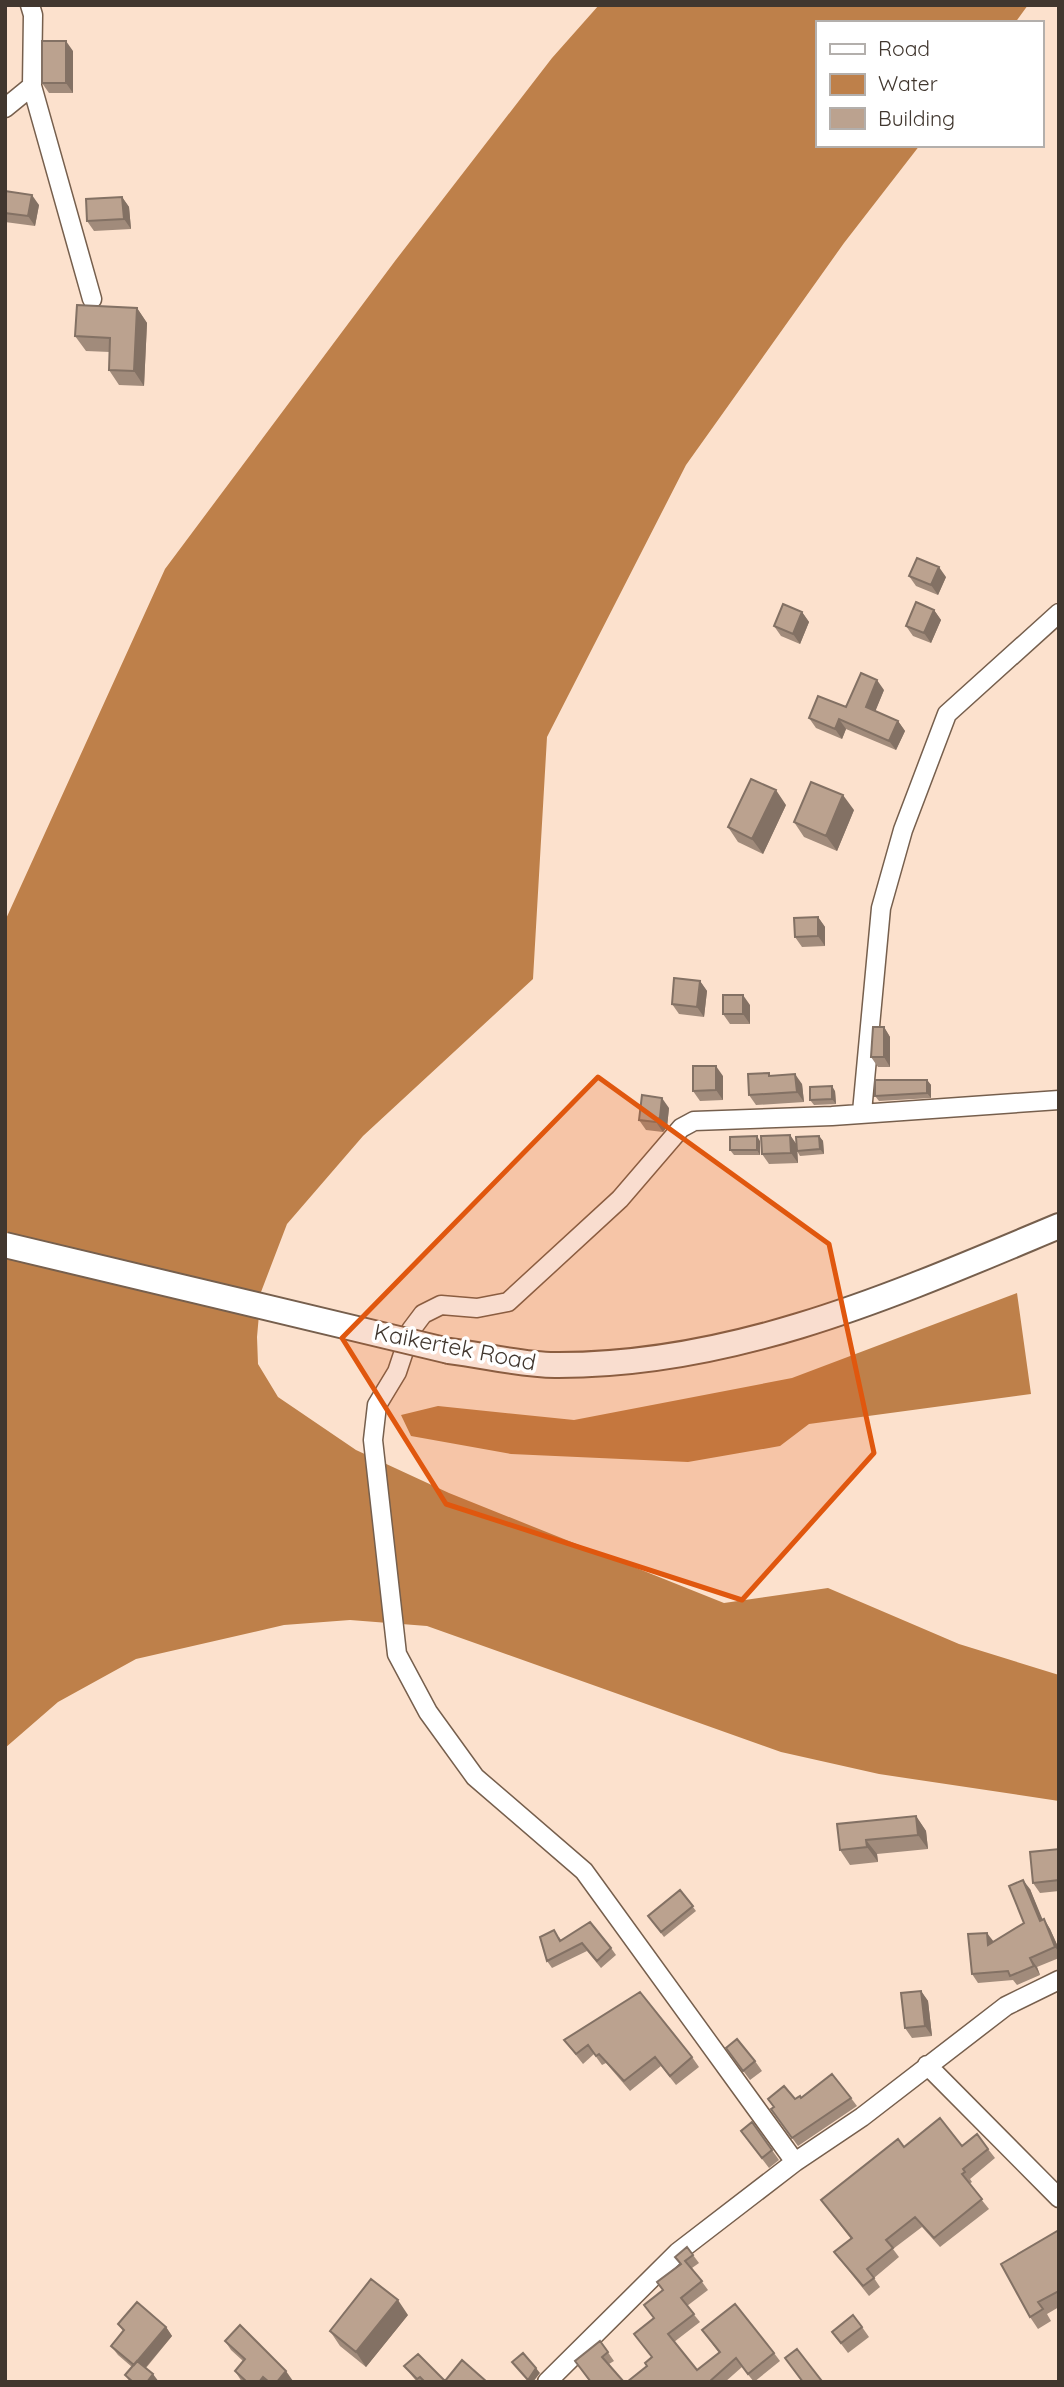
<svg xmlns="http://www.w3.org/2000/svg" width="1064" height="2387" viewBox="0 0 1064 2387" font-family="Quicksand,sans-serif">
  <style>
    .water { fill: #be804a }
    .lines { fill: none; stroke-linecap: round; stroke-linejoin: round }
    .minor-casing { stroke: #765f4d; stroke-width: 21 }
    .secondary-casing { stroke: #765f4d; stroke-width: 28 }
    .minor { stroke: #fff; stroke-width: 18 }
    .secondary { stroke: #fff; stroke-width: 24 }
    .secondary-bridge-casing { stroke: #765f4d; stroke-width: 28; stroke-linecap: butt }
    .secondary-bridge { stroke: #fff; stroke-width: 24 }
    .wall { fill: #a18b7b }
    .shaded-wall { fill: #837164 }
    .building { fill: #bba28f; stroke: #837164; stroke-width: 2 }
    .marked { fill: #e0570e; fill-opacity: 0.2; stroke: #e0570e; stroke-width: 5; stroke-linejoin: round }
    .labels { text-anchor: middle; stroke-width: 7; stroke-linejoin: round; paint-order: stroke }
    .street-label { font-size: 23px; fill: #41372f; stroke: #fff }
  </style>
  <rect width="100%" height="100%" fill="#fce1cd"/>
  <path class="water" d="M599 5H1028L1015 23H817V145H920L844 243 686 465 547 737 533 979 363 1136 287 1224 261 1292 257 1337 258 1364 278 1397 356 1450 449 1493 724 1603 828 1588 959 1644 1059 1675V1801L879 1774 781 1752 427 1626 350 1620 284 1625 136 1659 58 1702 5 1748V921L165 569 395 261 552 58Z
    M1017 1293 1031 1394 809 1424 780 1446 688 1462 511 1454 411 1436 401 1415 438 1406 574 1420 792 1378Z"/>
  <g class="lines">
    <g class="minor-casing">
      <path id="minor" d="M32 86 92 299
        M5 108 32 86 33 15 30 5
        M862 1112 881 908 903 830 947 714 1059 613
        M927 2065 1059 2198
        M795 2162 862 2117 1006 2006 1059 1980
        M547 2382 678 2252 795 2162 584 1871 475 1777 428 1712 397 1654 373 1440 377 1405 397 1372 411 1330 423 1314 441 1305 477 1308 508 1302 620 1199 681 1128 694 1121 832 1116 1059 1100"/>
    </g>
    <g class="secondary-casing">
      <path id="secondary" d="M449 1351C484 1355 520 1365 555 1365 735 1366 896 1294 1059 1226"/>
    </g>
    <use href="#minor" class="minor"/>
    <use href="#secondary" class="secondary"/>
    <g class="secondary-bridge-casing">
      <path id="secondary-bridge" d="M5 1245 449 1351"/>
    </g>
    <use href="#secondary-bridge" class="secondary-bridge"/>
  </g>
  <path class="wall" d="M73 51V93H49L42 83Z
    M5 191 39 205 35 226 5 222Z
    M122 197 129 207 131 229 94 231 87 221Z
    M137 308 147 323 144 386 119 385 109 370 110 352 86 351 75 336Z
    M909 576 946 577 938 595 916 586Z
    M934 610 941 620 931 643 913 636 906 626Z
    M802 612 809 622 800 644 781 636 774 626Z
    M884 690 875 711 898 721 905 731 896 750 846 729 842 739 816 728 809 718 846 707Z
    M786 805 763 854 738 842 728 827Z
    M854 810 837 851 804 837 794 822Z
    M818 917 825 927V946L802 947 795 937Z
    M700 981 707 991 704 1017 679 1014 672 1004Z
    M750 1005V1024H730L723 1014Z
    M884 1027 890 1037V1067H878L871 1057Z
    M723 1076V1100L700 1101 693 1091Z
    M771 1076 802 1084 804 1102 756 1105 749 1095Z
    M927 1080 931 1085V1098L879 1101 875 1096Z
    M835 1091 836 1104 814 1105 810 1100Z
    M669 1108 667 1127 663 1132 646 1130 639 1120Z
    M790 1135 796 1144 819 1136 823 1141 824 1154 800 1156 797 1151 798 1163 769 1164 762 1154Z
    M760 1141V1155H734L730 1150Z
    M916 1816 926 1831 928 1849 877 1854 878 1862 850 1865 840 1850Z
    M1059 1849V1891L1040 1893 1033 1883Z
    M1030 1889 1042 1920 1044 1919 1050 1929 1059 1949V1958L1037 1967 1040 1975 1017 1985 1013 1980 978 1983 972 1974 993 1942 1024 1923Z
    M680 1890 696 1911 664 1937 648 1916Z
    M559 1937 561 1940 611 1948 616 1955 601 1968 587 1951 552 1968 547 1961Z
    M921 1991 928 2001 932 2036 912 2038 905 2028Z
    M564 2040 692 2057 699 2067 676 2085 661 2066 630 2091 606 2063 602 2065 594 2054 583 2064Z
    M726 2048 755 2061 762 2071 750 2080Z
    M801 2098H851L857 2106 798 2146 771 2109 774 2107 768 2099H795Z
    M752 2122 779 2160 769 2168 741 2131Z
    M962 2146 988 2149 995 2158 970 2179 972 2182 969 2184 989 2209 940 2247 922 2227 893 2249 899 2257 874 2278 880 2287 869 2296 834 2252 851 2239 821 2200 904 2147Z
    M1059 2230V2307L1047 2314 1051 2321 1038 2329 1030 2317Z
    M687 2247 699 2263 692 2268 708 2290 687 2306 700 2322 674 2342 697 2370 719 2353 702 2330 774 2353 780 2361 754 2382 742 2367 725 2382H627L647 2366 652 2357 634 2334 654 2318 644 2305 663 2290 657 2282 680 2264Z
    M408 2315 366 2367 340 2346 330 2331Z
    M118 2324 166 2327 172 2336 146 2368 159 2382H130L125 2375 132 2367 118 2355 111 2346 123 2331Z
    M862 2327 869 2337 848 2353 832 2332Z
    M225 2341 293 2381 292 2382H242L235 2371 243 2361 231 2350Z
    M600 2341 614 2361 609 2364 624 2382H590L575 2361Z
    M404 2366 445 2381 487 2382H417Z"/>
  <path class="shaded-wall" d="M66 41 73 51V93L66 83Z
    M32 195 39 205 35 226 28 216Z
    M122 197 129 207 131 229 124 219Z
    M137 308 147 323 144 386 134 371Z
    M939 567 946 577 938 595 931 585Z
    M934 610 941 620 931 643 924 633Z
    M802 612 809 622 800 644 793 634Z
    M877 680 884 690 873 717 866 707Z
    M839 719 846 729 842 739 835 729Z
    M898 721 905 731 896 750 889 741Z
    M776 790 786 805 763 854 752 839Z
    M843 795 854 810 837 851 826 836Z
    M818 917 825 927V946L818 936Z
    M700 981 707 991 704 1017 697 1007Z
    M743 995 750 1005V1024L743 1014Z
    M884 1027 890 1037V1067L884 1057Z
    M716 1066 723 1076V1100L716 1090Z
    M795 1074 802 1084 804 1102 797 1092Z
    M927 1080 931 1085V1098L927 1093Z
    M832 1086 835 1091 836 1104 832 1099Z
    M662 1098 669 1108 667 1127 663 1132 656 1122Z
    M790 1135 797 1145 798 1163 791 1153Z
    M757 1136 760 1141V1155L757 1150Z
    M819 1136 823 1141 824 1154 820 1149Z
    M916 1816 926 1831 928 1849 918 1835Z
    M866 1840 877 1854 878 1862 867 1847Z
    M1023 1880 1030 1889 1047 1930 1040 1921Z
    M1044 1919 1050 1929 1059 1949V1952L1055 1947Z
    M987 1933 994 1942 988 1945Z
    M1030 1958 1037 1967 1040 1975 1034 1966Z
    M921 1991 928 2001 932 2036 925 2026Z
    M398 2300 408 2315 366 2367 356 2352Z
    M166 2327 172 2336 140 2374 134 2365Z
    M536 2368 540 2373 533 2382H529L528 2380Z
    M286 2371 293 2381 292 2382H277Z
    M153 2374 159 2382H147Z
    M263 2377 267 2382H259Z"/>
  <path class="building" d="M42 41H66V83H42Z
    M5 191 32 195 28 216 5 213Z
    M122 197 124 219 87 221 86 199Z
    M77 305 137 308 134 371 109 370 110 338 75 336Z
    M917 558 939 567 931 585 909 576Z
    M916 602 934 610 924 633 906 626Z
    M783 604 802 612 793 634 774 626Z
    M861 673 877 680 866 707 898 721 889 741 839 719 835 729 809 718 818 696 846 707Z
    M751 779 776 790 752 839 728 827Z
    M811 782 843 795 826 836 794 822Z
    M818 917V936L795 937 794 918Z
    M674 978 700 981 697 1007 672 1004Z
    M723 995H743V1014H723Z
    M873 1027H884V1057H871Z
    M693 1066H716V1090L693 1091Z
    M769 1073V1076L795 1074 797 1092 749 1095 748 1074Z
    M875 1080H927V1093L875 1096Z
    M832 1086V1099L810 1100V1087Z
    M642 1095 662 1098 660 1117 656 1122 639 1120Z
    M790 1135 791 1153 762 1154 761 1136Z
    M757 1136V1150H730V1137Z
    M819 1136 820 1149 797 1151 796 1137Z
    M916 1816 918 1835 866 1840 867 1847 840 1850 837 1824Z
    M1059 1849V1880L1033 1883 1030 1852Z
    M1023 1880 1040 1921 1044 1919 1055 1947 1030 1958 1034 1966 1010 1976 1008 1971 972 1974 968 1934 987 1933 988 1945 1024 1923 1009 1886Z
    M680 1890 693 1906 661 1932 648 1916Z
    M590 1922 611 1948 597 1961 582 1943 547 1961 540 1937 554 1930 560 1941Z
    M921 1991 925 2026 905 2028 901 1993Z
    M640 1992 692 2057 670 2076 655 2057 624 2081 599 2054 596 2056 588 2045 576 2054 564 2040Z
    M737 2039 755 2061 743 2071 726 2048Z
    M832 2074 851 2098 792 2138 771 2109 774 2107 768 2099 784 2086 795 2099 800 2096 801 2098Z
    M940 2118 962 2146 977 2134 988 2149 963 2169 965 2172 962 2174 982 2199 934 2238 915 2217 886 2240 893 2248 867 2269 874 2278 863 2286 834 2252 852 2238 821 2200 898 2139 904 2147Z
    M752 2122 772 2150 762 2158 741 2131Z
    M1059 2230V2291L1038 2302 1043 2309 1030 2317 1001 2264Z
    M687 2247 693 2255 685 2261 702 2281 681 2298 694 2314 668 2334 697 2370 720 2352 702 2330 735 2304 774 2353 748 2374 736 2358 709 2382H627L647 2366 645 2363 652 2357 634 2334 654 2318 644 2305 663 2290 657 2282 681 2264 675 2257Z
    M371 2279 398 2300 356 2352 330 2331Z
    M137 2302 166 2327 134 2365 111 2346 124 2330 118 2324Z
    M853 2315 862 2327 841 2343 832 2332Z
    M240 2325 286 2371 277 2382H269L263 2377 259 2382H247L235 2371 245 2359 225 2341Z
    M600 2341 608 2352 602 2357 624 2382H591L575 2361Z
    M797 2349 821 2380 819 2382H803L785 2358Z
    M523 2353 536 2368 528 2380 512 2362Z
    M418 2354 445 2381 462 2360 487 2382H425L420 2377 417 2379 404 2366Z
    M137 2361 153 2374 147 2382H133L125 2375Z"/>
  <path class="marked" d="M598 1077 829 1244 874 1453 742 1600 446 1504 342 1338Z"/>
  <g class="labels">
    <g class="street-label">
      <text transform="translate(455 1347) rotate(11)" y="8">Kaikertek Road</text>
    </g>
  </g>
  <rect width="1064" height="2387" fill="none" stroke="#41372f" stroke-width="14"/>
  <rect x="816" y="21" width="228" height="126" fill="#ffffff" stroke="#b3afac" stroke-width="2"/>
  <rect x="830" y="44" width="35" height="10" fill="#ffffff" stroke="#b3afac" stroke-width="2"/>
  <text x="878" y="56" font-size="21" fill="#41372f">Road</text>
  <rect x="830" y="74" width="35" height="21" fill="#be804a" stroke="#b3afac" stroke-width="2"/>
  <text x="878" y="91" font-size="21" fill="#41372f">Water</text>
  <rect x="830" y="108" width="35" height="21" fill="#bba28f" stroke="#b3afac" stroke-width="2"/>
  <text x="878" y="126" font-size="21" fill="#41372f">Building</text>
</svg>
